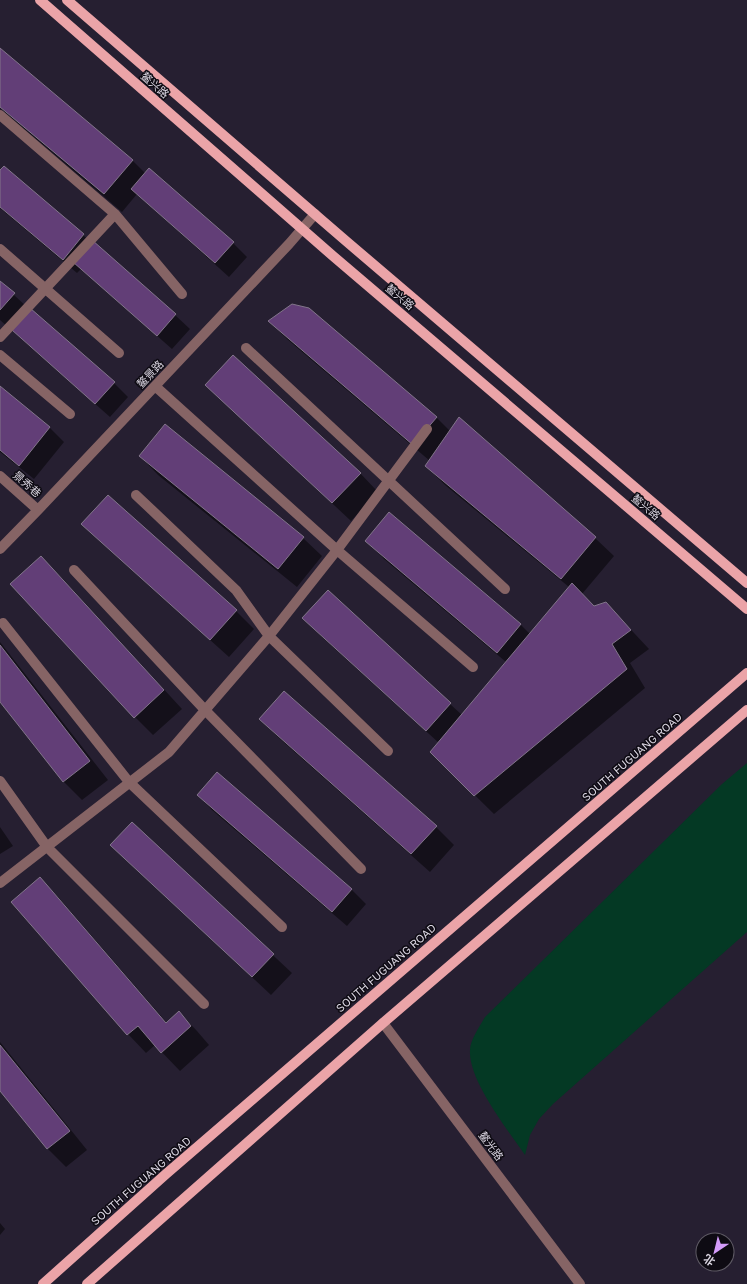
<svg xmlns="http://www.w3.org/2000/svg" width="747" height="1284" viewBox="0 0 747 1284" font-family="'Golos Text','Noto Sans SC',sans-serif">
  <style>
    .green { fill: #043924 }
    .shadow { fill: #0007 }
    .building { fill: #623e77; stroke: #82758a }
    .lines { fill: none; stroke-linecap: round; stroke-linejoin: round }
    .minor { stroke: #866465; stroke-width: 10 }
    .major { stroke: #eba4a8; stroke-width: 10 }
    .labels { text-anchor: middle; stroke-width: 3; stroke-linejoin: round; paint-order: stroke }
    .street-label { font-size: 11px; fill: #d9d4e0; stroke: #0e0b13 }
  </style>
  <rect width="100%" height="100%" fill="#261f31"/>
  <path class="green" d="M747 763V932L553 1104 539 1119 530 1135 525 1155C508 1130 468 1080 470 1050 470 1040 480 1026 485 1017L722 784Z"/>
  <path class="shadow" d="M0 49 132 160 146 174 233 243 247 257 229 277 137 194 122 212 0 108Z
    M4 168 91 242 92 241 175 315 190 329 172 349 81 269 77 273 0 208V172Z
    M0 282 28 308 10 329 0 320Z
    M269 321 436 417 450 431 459 419 595 538 614 556 582 594 595 607 606 603 649 649 630 663 645 688 494 814 431 752 439 743 322 637 304 618 328 592 462 715 506 662 384 559 366 540 389 513 521 625 530 634 569 587 445 485 426 466 430 461 287 339Z
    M13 330 114 383 128 397 110 417 27 344Z
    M206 385 360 473 378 492 351 521Z
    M0 388 50 428 64 442 34 479 0 452Z
    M140 456 303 538 322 556 297 587 158 475Z
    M83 524 236 611 254 629 229 657 101 542Z
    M41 558 60 576 182 709 153 735 135 717Z
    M0 642 108 780 82 800 64 782 0 701Z
    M260 719 436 827 454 845 430 872 279 738Z
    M198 795 352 890 366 904 347 926 212 810Z
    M132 823 292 973 271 995 130 863Z
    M0 827 13 846 0 854Z
    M40 879 58 897 167 1023 179 1012 197 1031 209 1045 180 1071 155 1045 146 1053 128 1034 13 902Z
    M0 1042 87 1150 66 1167 48 1149 0 1089Z
    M0 1223 5 1229 0 1235Z"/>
  <path class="building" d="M0 48 133 160 104 194 0 107Z
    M4 166 84 234 63 260 0 207V170Z
    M149 168 234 242 215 263 131 189Z
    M92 240 176 314 157 336 73 262Z
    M0 281 15 293 0 310Z
    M292 304 309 308 437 417 413 445 268 321Z
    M30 308 115 382 95 404 12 330Z
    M233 355 361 473 332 503 205 385Z
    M0 386 50 427 19 466 0 450Z
    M459 417 596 537 561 579 425 466Z
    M165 424 304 537 278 569 139 456Z
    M108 495 237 610 210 640 81 524Z
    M389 512 521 624 497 653 365 541Z
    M41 556 164 690 134 718 10 584Z
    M572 583 594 606 606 602 631 630 612 644 627 669 474 796 430 752Z
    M328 590 451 703 426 731 302 618Z
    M0 645 90 761 63 782 0 702Z
    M284 691 437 826 411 854 259 719Z
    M217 772 352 889 332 912 197 795Z
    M132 822 274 954 252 977 110 845Z
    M40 877 166 1023 179 1011 191 1026 161 1053 138 1026 127 1035 11 902Z
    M0 1045 70 1131 47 1149 0 1091Z"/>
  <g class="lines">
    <path class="minor" d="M0 115 115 214 182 294
      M0 249 119 353
      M0 337 115 214
      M246 348 505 589
      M0 355 70 414
      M155 386 337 550 473 667
      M0 476 38 510
      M136 495 236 590 269 636 388 751
      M0 549 38 510 289 244 315 214
      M74 570 205 710 361 869
      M3 623 129 782 282 927
      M0 781 47 847 204 1004
      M0 883 169 752 269 636 337 550 427 429
      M383 1023 580 1284"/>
    <path class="major" d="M40 0 333 256 747 609
      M67 0 346 241 747 583
      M43 1284 166 1174 747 673
      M87 1284 383 1023 747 710"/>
  </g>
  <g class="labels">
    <g class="street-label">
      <text transform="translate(155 85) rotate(41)" y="4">鳌兴路</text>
      <text transform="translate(400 297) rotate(40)" y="4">鳌兴路</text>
      <text transform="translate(150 374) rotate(-47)" y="4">鳌景路</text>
      <text transform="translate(27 484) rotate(41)" y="4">景秀巷</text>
      <text transform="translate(646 507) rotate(40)" y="4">鳌兴路</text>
      <text transform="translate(632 757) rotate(-41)" y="4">SOUTH FUGUANG ROAD</text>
      <text transform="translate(386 968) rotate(-41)" y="4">SOUTH FUGUANG ROAD</text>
      <text transform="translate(491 1146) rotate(53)" y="4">鳌光路</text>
      <text transform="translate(141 1181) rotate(-41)" y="4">SOUTH FUGUANG ROAD</text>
    </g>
  </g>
  <g transform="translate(715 1252) rotate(215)"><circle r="19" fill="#0e0b13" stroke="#5f5b65"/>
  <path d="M0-3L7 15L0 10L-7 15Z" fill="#d49cfb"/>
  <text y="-6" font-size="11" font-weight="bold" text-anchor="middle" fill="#d9d4e0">北</text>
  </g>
</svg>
